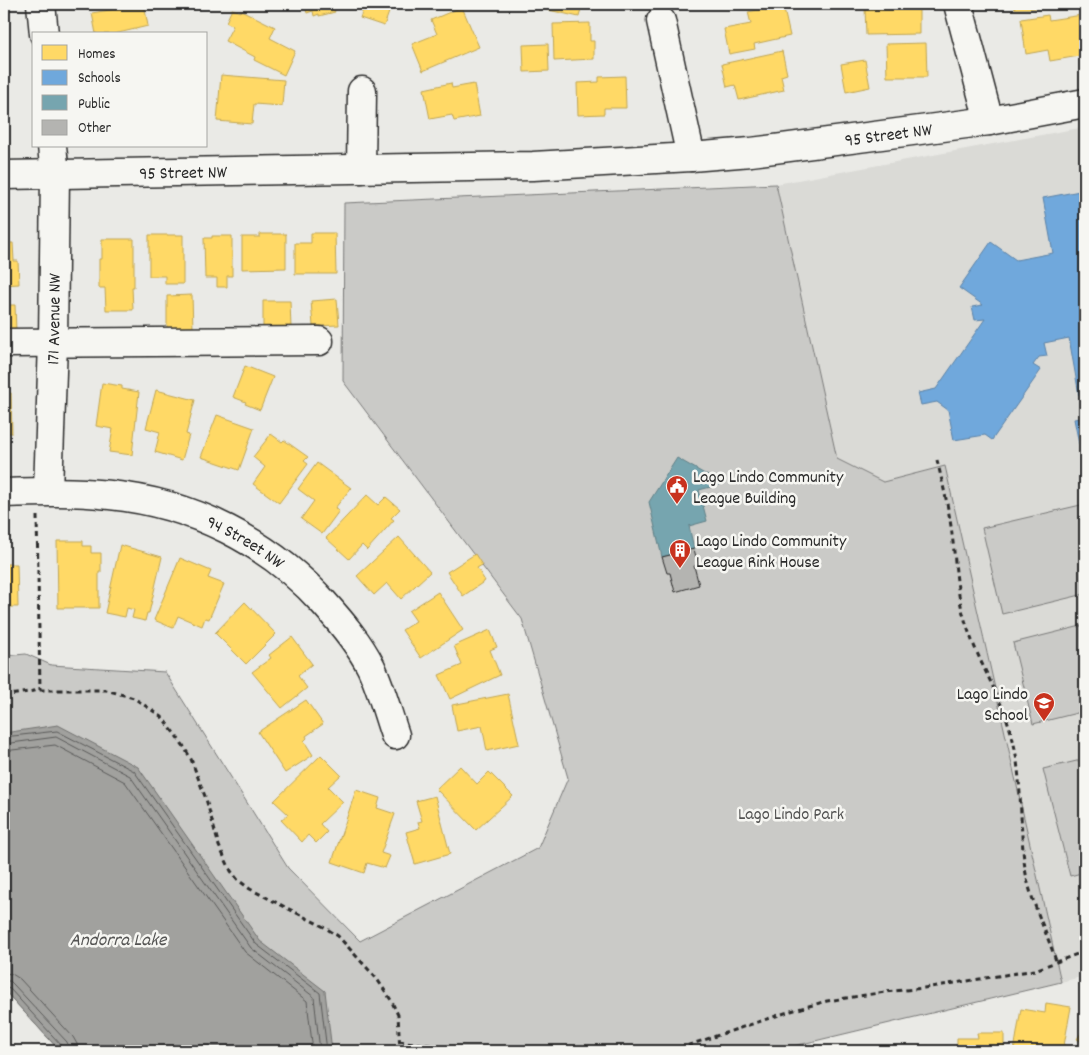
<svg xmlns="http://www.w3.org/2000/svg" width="1089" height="1055" viewBox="0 0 1089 1055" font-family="Dekko,sans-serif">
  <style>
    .built { fill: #dadad6 }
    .green { fill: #cacac7; stroke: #7a7a79 }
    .water { fill: #a1a19e; stroke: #727270 }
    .homes { fill: #ffd966; stroke: #bfa554 }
    .schools { fill: #6fa8dc; stroke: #5b82a7 }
    .public { fill: #76a5af; stroke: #608087 }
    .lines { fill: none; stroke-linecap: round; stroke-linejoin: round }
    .shore { stroke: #5a5a59; stroke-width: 1 }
    .building { fill: #b4b4b1; stroke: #2b2b2b }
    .minor-casing { stroke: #2b2b2b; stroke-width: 31 }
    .path { stroke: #2b2b2b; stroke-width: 3; stroke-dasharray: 5 4; stroke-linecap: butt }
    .minor { stroke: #f6f6f2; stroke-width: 28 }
    .labels { text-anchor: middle; stroke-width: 5; stroke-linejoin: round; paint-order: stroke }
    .street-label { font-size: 18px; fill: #2b2b2b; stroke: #f6f6f2 }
    .poi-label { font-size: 18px; fill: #2b2b2b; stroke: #f6f6f2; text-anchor: start }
    .park-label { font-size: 18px; fill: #535352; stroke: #f6f6f2 }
    .water-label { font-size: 19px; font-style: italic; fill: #545453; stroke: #f6f6f2 }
  </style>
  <rect width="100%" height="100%" fill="#eaeae6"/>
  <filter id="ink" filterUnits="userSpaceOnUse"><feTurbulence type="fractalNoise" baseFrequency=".02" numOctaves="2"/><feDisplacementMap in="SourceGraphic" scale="10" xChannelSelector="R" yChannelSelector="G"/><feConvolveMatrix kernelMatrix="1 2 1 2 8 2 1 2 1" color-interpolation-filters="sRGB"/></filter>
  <g filter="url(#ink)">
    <path class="built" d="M1085 127V976L1061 982 945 466 883 482 837 459 776 184Z"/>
    <path class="green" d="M776 184 837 459 883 482 945 466 1061 982 773 1051H60L4 990V656L26 654 51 665 165 672 288 868 360 941 538 848 568 778 522 619 343 381 344 203Z
      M1085 504V594L1002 614 982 528Z
      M1085 625V711L1033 724 1013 643Z
      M1085 759V872L1070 876 1043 769Z"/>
    <path class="water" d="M58 725 138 767 260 941 325 991 332 1051H60L4 990V733Z"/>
    <path class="homes" d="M144 4 148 26 114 34H96L92 13Z
      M290 4H335L337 9 334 10 335 12 319 16V14L314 16 313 11 307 13 304 4 291 7Z
      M365 4H392L384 26 360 18Z
      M541 4H582L579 17 540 8Z
      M1014 4H1066V7L1015 9Z
      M783 5 790 36 754 44 755 49 729 54 724 29 751 24 748 12Z
      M462 7 479 47 423 71 412 44 437 34 431 20Z
      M865 7H919V34L866 35Z
      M232 9 240 12 241 10 275 27 270 38 295 51 284 75 254 60 255 57 225 41 233 26 226 22Z
      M1048 15 1049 20 1082 15 1085 37V55L1050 61 1048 50 1026 54 1021 19Z
      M590 23V41H594V59L554 61 553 24Z
      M926 43 927 77H887L886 44Z
      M548 44 549 71 524 72 523 45Z
      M782 51 787 74 781 76 784 90 739 100 735 85 727 87 722 64Z
      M865 60 870 87 846 92 841 64Z
      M221 75 284 80 282 106 254 104 252 124 217 121Z
      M625 76 626 108H604V114L578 115 577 83 599 82V77Z
      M451 83 452 88 474 84 480 116 454 121 452 115 430 119 424 89Z
      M311 233H335L336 274H295V243H311Z
      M260 234H286V268L242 269V237H260Z
      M149 235H183V284H165V276H149Z
      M212 236H232V276H227V287H217V278H205L204 238H212Z
      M102 239H134V287H132L133 310H106L105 288H99V259H102Z
      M4 243H13L14 261H18L19 284 4 285Z
      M192 295 193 329 167 330V296Z
      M337 299 339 325 313 326 311 301Z
      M263 301H290L291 328H263Z
      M4 305H15L16 331H4Z
      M245 366 273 377 260 410 245 404 246 402 233 397Z
      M102 383 122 386V389L139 392 132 455 109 452 113 429 96 426Z
      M156 390 195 400 186 434 189 435 182 460 155 452 160 432 146 428Z
      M4 393H11L12 433H4Z
      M217 415 254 428 239 470 201 457Z
      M271 434 282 442 284 440 308 457 304 461 308 464 279 503 253 484 265 467 253 457Z
      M317 463 351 488 335 508 339 511 322 534 301 519 314 501 298 489Z
      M367 495 378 505 386 497 400 509 391 518 394 520 367 550 362 545 349 559 326 538Z
      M399 537 430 572 401 599 387 583 374 595 357 576Z
      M57 541H83V546H91V553H101V572H99V608H58Z
      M120 545 162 557 149 613H147L145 621 132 618 134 610 127 608 125 617 105 613Z
      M475 554 482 565 477 568 485 581 463 596 447 572Z
      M180 558 211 571 208 578 224 584 209 619 205 618 202 626 178 616 173 628 154 620Z
      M4 564H17L18 607H4Z
      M438 592 463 630 421 658 402 630 416 621 409 611Z
      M245 602 276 634 246 664 215 633Z
      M490 630 497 647 490 650 500 675 450 699 439 675 462 665 454 646Z
      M292 637 312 664 298 676 307 688 282 708 252 672 271 658 269 655Z
      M508 694 519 744 487 751 482 726 457 731 452 705Z
      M306 700 323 724 306 736 307 738 304 741 313 755 285 773 258 732Z
      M321 755 341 775 328 787 343 802 320 824 327 832 316 843 308 835 302 842 281 820 288 814 274 801Z
      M460 766 477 784 489 772 513 796 476 830 436 789Z
      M356 790 380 798 377 808 395 814 381 853 390 856 385 868 367 863 364 873 332 862Z
      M435 796 450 854 415 864 406 832 420 828 418 822 422 821 416 801Z
      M1046 1003 1071 1007 1063 1051H1014L1021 1009 1045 1013Z
      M1085 1027V1044L1077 1039Z
      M977 1033H1004V1051H957V1038H978Z
      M929 1046V1048L948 1046 949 1051H902V1048Z"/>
    <path class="schools" d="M1085 190V394L1079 395 1069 338 1044 343 1047 356 1039 357 1033 365 1041 370 992 440 985 435 954 440 948 410 937 402 921 405 918 393 936 389 985 319 975 320 972 307 983 305 959 288 991 242 1016 260 1053 253 1043 198Z
      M1085 417V443L1079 444 1074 419Z"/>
    <path class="public" d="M677 458 722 484 699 490 707 521 689 526 694 549 662 557 649 502Z"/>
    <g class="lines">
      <path class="shore" d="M4 737 57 731 134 771 256 944 320 993 327 1051
        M4 744 56 737 130 776 251 948 314 997 320 1051
        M4 751 55 745 125 782 245 952 307 1001 313 1051
        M4 973 12 974 20 979 73 1037 77 1044V1051
        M4 981H10L14 985 67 1042 70 1051
        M4 987 10 989 62 1046 64 1051"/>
    </g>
    <path class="building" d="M694 549 698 565 694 566 699 585 675 592 670 573H667L662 557Z"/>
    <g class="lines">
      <g class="minor-casing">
        <g id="minor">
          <path d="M41 4 44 34"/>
          <path d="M958 4 989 121"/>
          <path d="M661 21 691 157"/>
          <path d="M361 169 362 91"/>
          <path id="s1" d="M4 175 533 166 691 157 751 152 989 121 1085 103"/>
          <path d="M4 343 319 341"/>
          <path id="s2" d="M48 491 53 342 55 175 52 146"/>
          <path id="s3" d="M4 493C39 492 74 491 110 495 192 503 269 542 324 603 341 622 359 643 371 667 381 688 387 712 395 735"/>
        </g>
      </g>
      <path class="path" d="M937 460C943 485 949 509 952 534 956 564 956 592 965 620 977 662 1003 698 1013 740 1023 782 1019 825 1025 868 1030 901 1046 930 1056 961
        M37 516 40 690
        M4 696 40 690H106L134 698 162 717 183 745 191 759 206 799 219 846 231 871 238 880 250 889 324 927 338 936 377 979 391 1000 398 1015 400 1051
        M399 1041 472 1051
        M671 1051 791 1011 827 1001 885 992 924 988 1035 970 1085 951"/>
      <use href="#minor" class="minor"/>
    </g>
  </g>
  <defs>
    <g id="civic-pin" transform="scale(1.125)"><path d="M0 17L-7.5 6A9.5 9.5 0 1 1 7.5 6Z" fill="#c8321e" stroke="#f6f6f2"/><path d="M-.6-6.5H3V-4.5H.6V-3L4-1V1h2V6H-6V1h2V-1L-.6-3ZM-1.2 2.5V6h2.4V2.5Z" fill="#fff"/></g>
    <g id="building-pin" transform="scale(1.125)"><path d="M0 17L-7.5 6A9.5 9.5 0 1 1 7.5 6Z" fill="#c8321e" stroke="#f6f6f2"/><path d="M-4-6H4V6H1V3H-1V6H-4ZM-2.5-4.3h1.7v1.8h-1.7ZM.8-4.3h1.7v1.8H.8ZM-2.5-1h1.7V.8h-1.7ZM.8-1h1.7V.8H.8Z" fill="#fff"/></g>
    <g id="school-pin" transform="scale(1.125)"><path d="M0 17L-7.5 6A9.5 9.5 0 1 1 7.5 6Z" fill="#c8321e" stroke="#f6f6f2"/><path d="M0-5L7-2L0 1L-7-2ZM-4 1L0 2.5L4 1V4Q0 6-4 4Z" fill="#fff"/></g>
  </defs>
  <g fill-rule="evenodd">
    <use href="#civic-pin" x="677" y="486"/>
    <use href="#building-pin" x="680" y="550"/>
    <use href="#school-pin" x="1044" y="703"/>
  </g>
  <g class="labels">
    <g class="street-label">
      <text dy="6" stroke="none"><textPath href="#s1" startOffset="886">95 Street NW</textPath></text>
      <text dy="6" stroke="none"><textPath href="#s1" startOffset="179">95 Street NW</textPath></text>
      <text dy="6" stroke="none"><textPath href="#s2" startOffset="172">171 Avenue NW</textPath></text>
      <text dy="6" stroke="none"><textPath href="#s3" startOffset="251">94 Street NW</textPath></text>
    </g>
    <g class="poi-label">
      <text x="693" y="482">Lago Lindo Community<tspan x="693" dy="21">League Building</tspan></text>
      <text x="696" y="546">Lago Lindo Community<tspan x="696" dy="21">League Rink House</tspan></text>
      <text x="1028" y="699" text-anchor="end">Lago Lindo<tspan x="1028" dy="21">School</tspan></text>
    </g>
    <g class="park-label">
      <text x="791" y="819">Lago Lindo Park</text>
    </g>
    <g class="water-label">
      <text x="118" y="945">Andorra Lake</text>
    </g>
  </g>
  <rect width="1089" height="1055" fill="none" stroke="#f6f6f2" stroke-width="20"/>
  <rect x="10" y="10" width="1069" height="1035" fill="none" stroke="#2b2b2b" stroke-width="2" filter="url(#ink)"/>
  <rect x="32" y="32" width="175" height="115" fill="#f6f6f2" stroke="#a5a5a2"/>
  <rect x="42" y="45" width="25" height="15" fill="#ffd966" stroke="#a5a5a2"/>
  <text x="78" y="58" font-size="15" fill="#2b2b2b">Homes</text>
  <rect x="42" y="70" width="25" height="15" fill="#6fa8dc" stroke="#a5a5a2"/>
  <text x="78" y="82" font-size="15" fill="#2b2b2b">Schools</text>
  <rect x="42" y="95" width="25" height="15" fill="#76a5af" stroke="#a5a5a2"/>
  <text x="78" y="108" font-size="15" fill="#2b2b2b">Public</text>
  <rect x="42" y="120" width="25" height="15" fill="#b4b4b1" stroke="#a5a5a2"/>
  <text x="78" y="132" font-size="15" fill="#2b2b2b">Other</text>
</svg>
